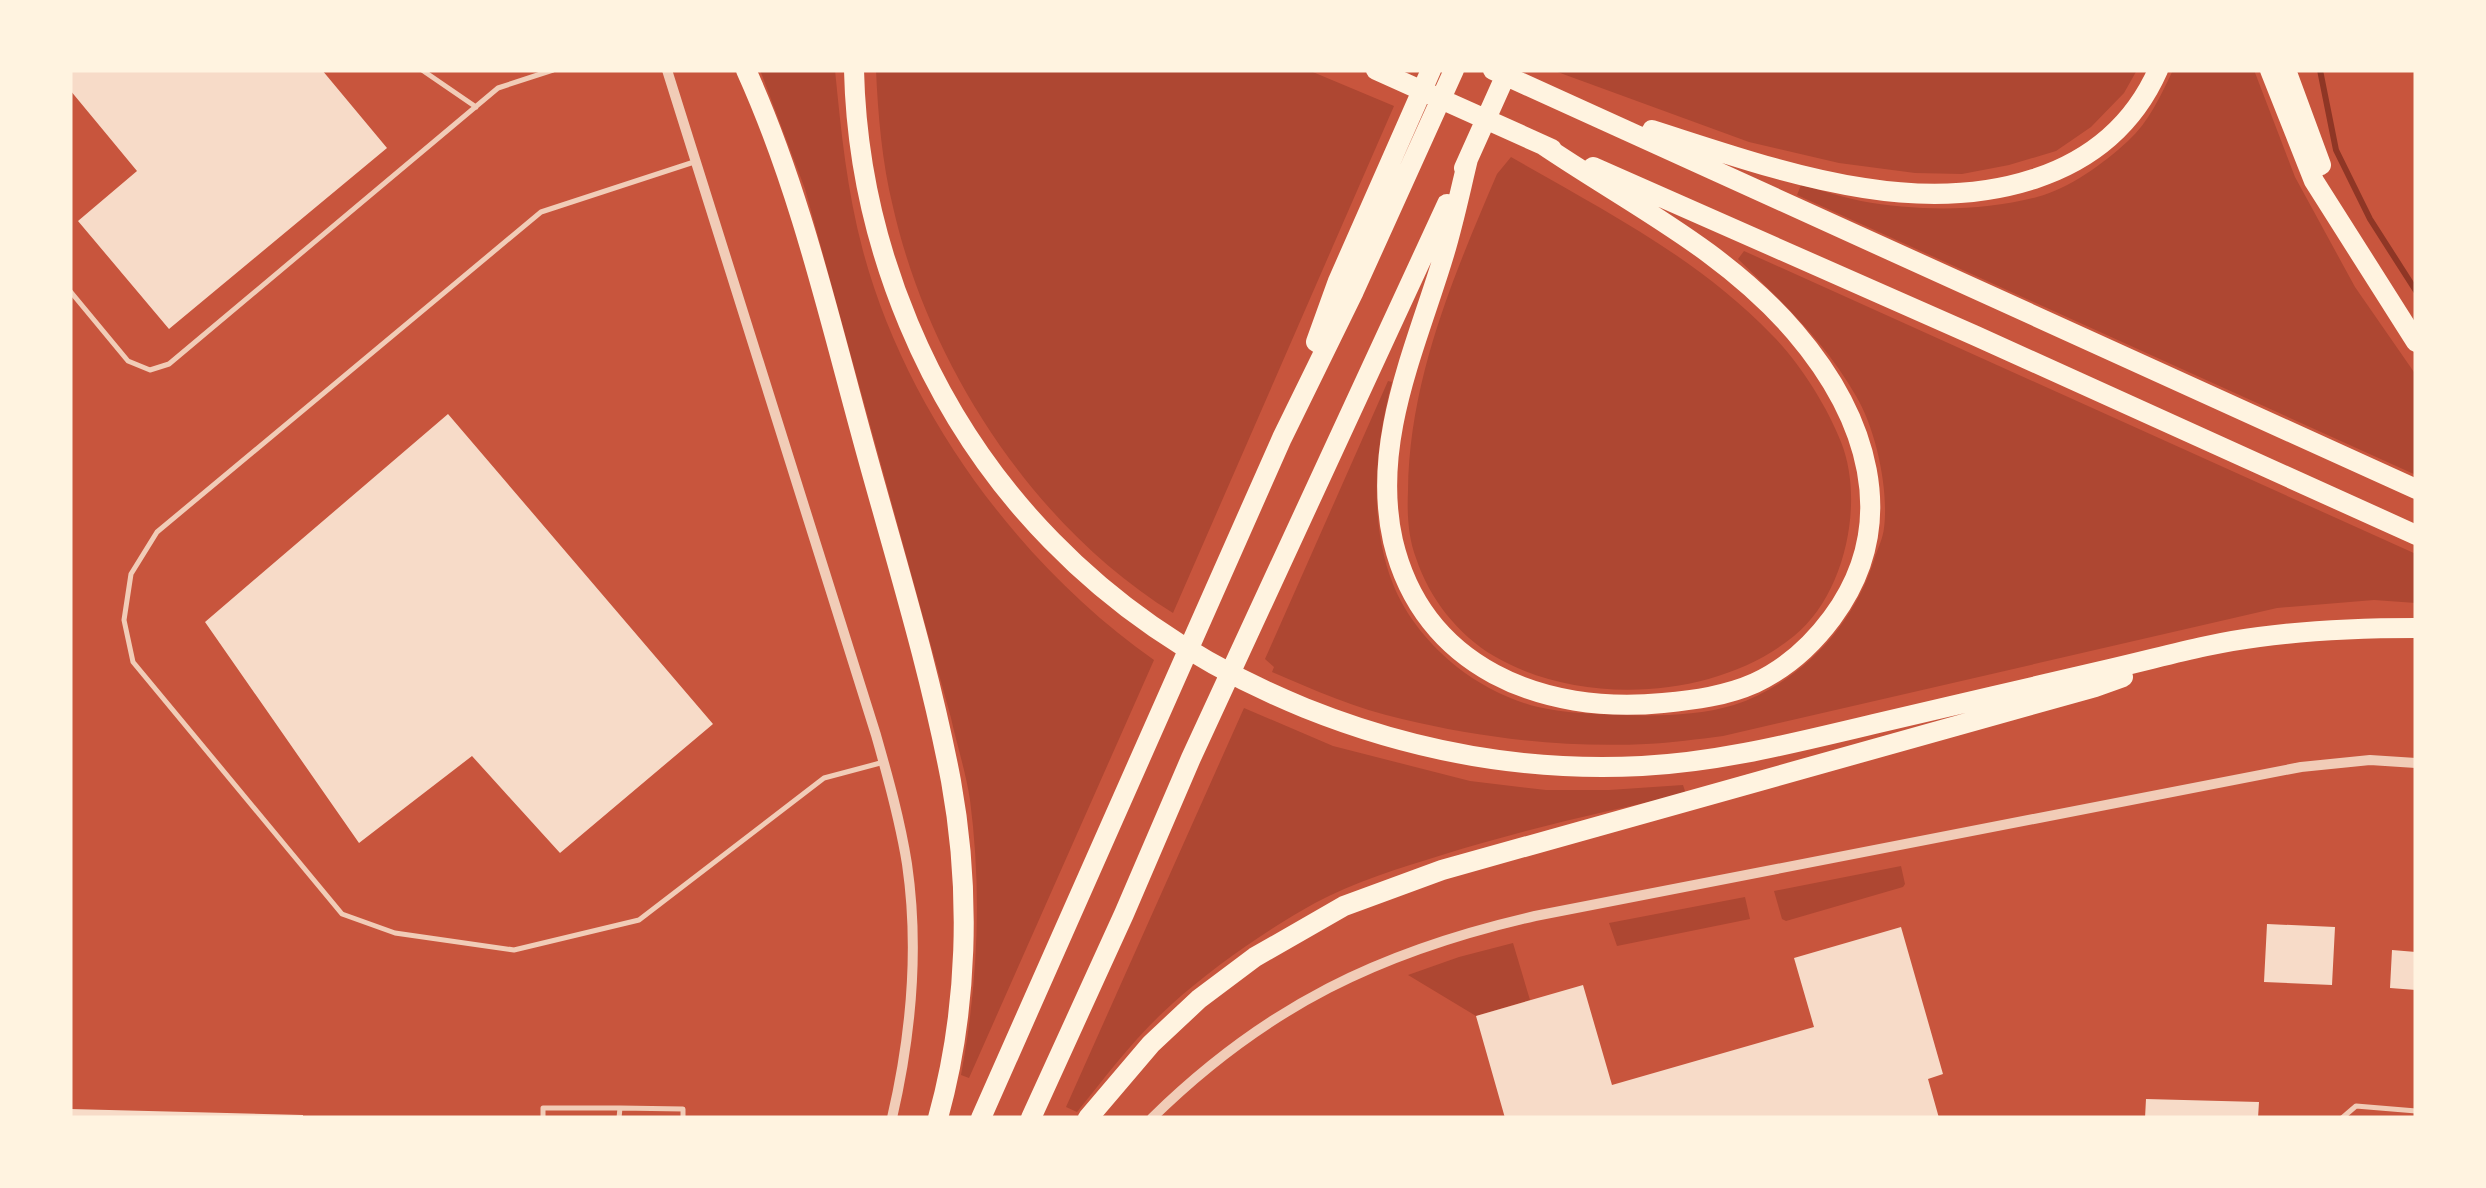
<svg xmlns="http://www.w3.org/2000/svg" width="2486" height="1188" viewBox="0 0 2486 1188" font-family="Montserrat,sans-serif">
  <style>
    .green { fill: #ae4732 }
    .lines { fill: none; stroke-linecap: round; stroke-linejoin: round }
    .stream { stroke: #8f3625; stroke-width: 6 }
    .building { fill: #f7dbc8 }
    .service { stroke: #f1ccb7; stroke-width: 5 }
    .minor { stroke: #f1ccb7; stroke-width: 10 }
    .motorway { stroke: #fff3e0; stroke-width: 20 }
  </style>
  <rect width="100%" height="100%" fill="#c8553d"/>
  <path class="green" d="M760 70H835C841 131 847 191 863 251 906 411 1019 565 1154 660L969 1078 961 1075C978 984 982 892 970 800 966 773 957 745 951 718L805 189Z
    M876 70H1308L1394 106 1173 613C1034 527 929 366 893 207 882 162 878 115 876 70Z
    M1552 70H2137L2124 93 2091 127 2056 151 2009 165 1962 174 1915 173 1839 163 1749 142Z
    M2173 70H2254L2295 177 2355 287 2416 375V475L1797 195 1801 185C1821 190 1841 197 1861 201 1917 211 1981 212 2037 197 2070 188 2103 164 2128 141 2149 122 2161 95 2173 70Z
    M1511 157C1603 210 1697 257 1772 335 1799 362 1827 406 1841 442 1865 502 1845 595 1794 636 1716 700 1580 707 1494 656 1458 635 1429 598 1416 558 1408 537 1407 513 1408 491 1409 379 1454 275 1497 174Z
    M1744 251 2416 554V603L2374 600 2277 608 1723 736C1698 739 1672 743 1646 744 1565 748 1481 738 1402 719 1357 709 1314 690 1272 672L1274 667 1265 659 1388 381 1392 382C1375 446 1368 521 1393 584 1406 617 1430 645 1457 667 1480 685 1509 700 1538 707 1565 713 1593 714 1621 715 1658 716 1698 716 1734 705 1801 683 1855 624 1875 557 1878 548 1883 538 1884 528 1889 490 1876 429 1856 396 1826 343 1781 301 1738 259Z
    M1244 708 1333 746 1470 781 1546 790H1609L1683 785 1686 794C1604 811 1523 830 1442 855 1400 868 1354 882 1315 903 1268 929 1212 968 1172 1004 1136 1036 1107 1075 1077 1112L1066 1107Z
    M1901 866 1905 884 1903 887 1786 921 1782 919 1774 891Z
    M1745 897 1750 919 1617 946 1609 923Z
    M1513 943 1530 1000 1476 1016 1408 975 1459 957Z"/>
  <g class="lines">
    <path class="stream" d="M2320 70 2336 150 2370 219 2416 291"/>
  </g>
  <path class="building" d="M70 70H322L387 148 169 329 78 221 137 171 70 90Z
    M448 414 713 724 560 853 472 756 359 843 205 622Z
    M2267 924 2335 927 2332 985 2264 982Z
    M1901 927 1943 1074 1928 1079 1939 1118H1505L1476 1016 1583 985 1612 1085 1814 1027 1794 958Z
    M2392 950 2416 952V990L2390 988Z
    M2146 1099 2259 1102 2258 1118H2145Z
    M70 1109 303 1115V1118H70Z"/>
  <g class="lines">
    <path class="service" d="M422 70 476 107
      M694 162 541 212 157 532 131 574 124 620 133 662 342 914 395 933 514 950 639 920 824 778 884 762
      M70 291 128 361 150 370 169 364 498 88 553 70
      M543 1118V1108H620
      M619 1118 620 1108 683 1109V1118
      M2342 1118 2356 1106 2416 1111"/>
    <path class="minor" d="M667 70 876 735C888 777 900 820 907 864 919 947 911 1036 892 1118
      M1152 1118C1266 1006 1381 951 1535 916L2301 767 2370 760 2416 763"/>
    <path class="motorway" d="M746 70C799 187 828 313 862 437 893 551 929 665 951 781 971 891 968 1010 938 1118
      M854 70C858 243 930 417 1052 541 1124 615 1209 669 1305 708 1412 751 1526 772 1642 766 1721 762 1797 742 1874 724 1954 705 2034 687 2114 668 2162 657 2210 643 2259 637 2311 630 2363 628 2416 628
      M1376 70 1552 149
      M1493 70 2416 489
      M2270 70 2314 181 2416 342
      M2286 70 2321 165
      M1652 130C1721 152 1792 177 1864 188 1977 206 2107 185 2158 70
      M1468 159C1460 192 1453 226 1443 258 1415 350 1371 443 1393 541 1423 668 1543 715 1663 703 1694 700 1726 696 1755 683 1785 669 1812 645 1832 618 1903 522 1866 415 1795 332 1725 250 1630 204 1543 145
      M1593 167 1976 336 2416 535
      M1464 168 1508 70
      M1316 342 1338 281 1431 70
      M981 1118 1282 438 1354 291 1454 70
      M1031 1118 1124 914 1191 758 1447 204
      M1088 1118 1151 1044 1199 999 1255 957 1344 906 1442 870 2095 687 2123 677"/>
  </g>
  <rect width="2486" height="1188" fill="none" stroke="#fff3e0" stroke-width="145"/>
</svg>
